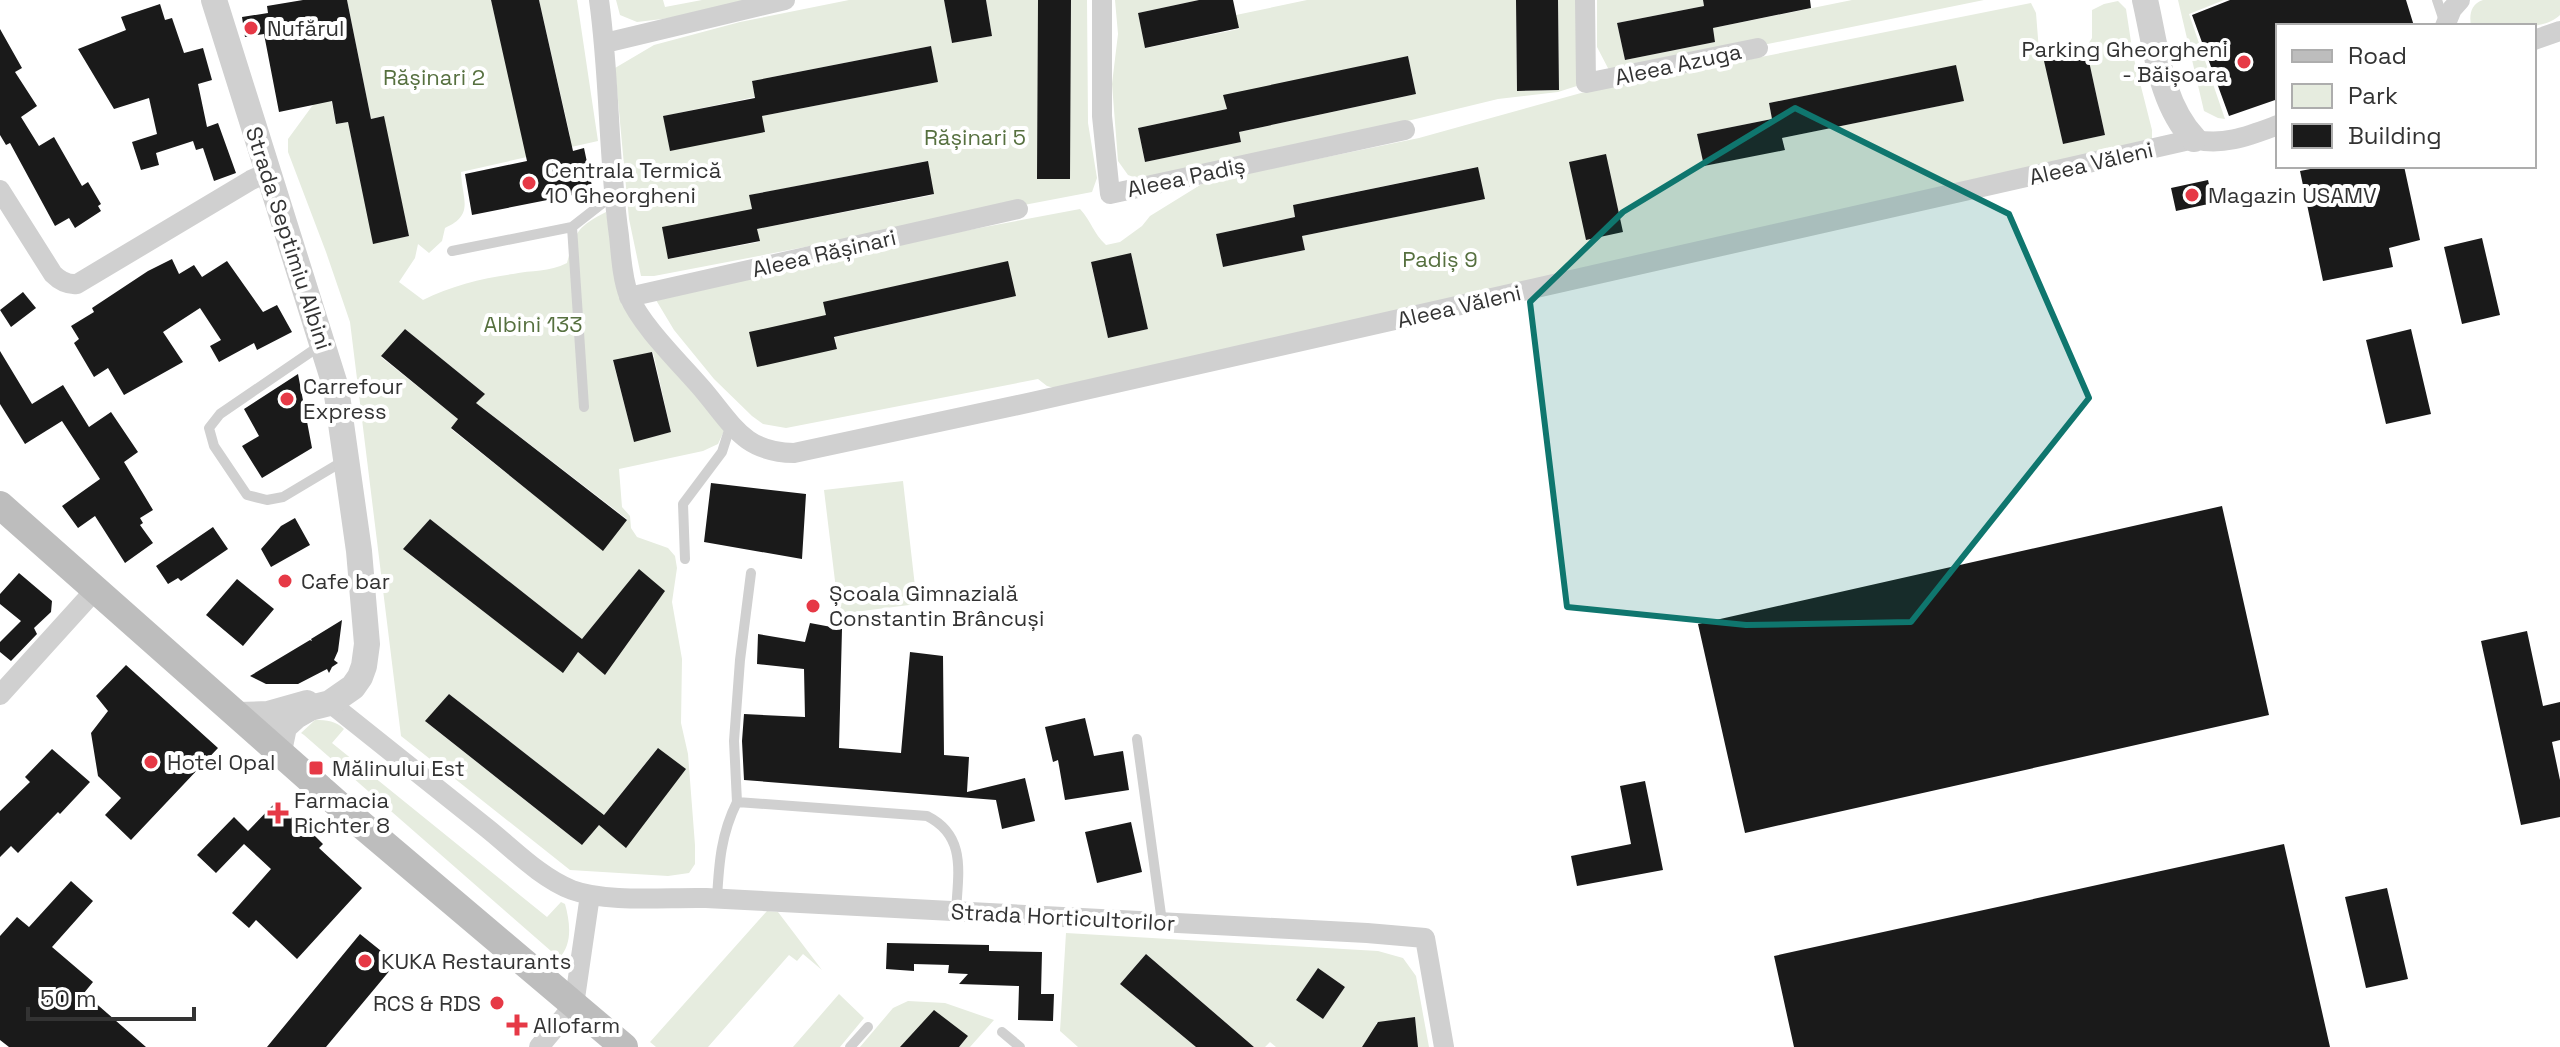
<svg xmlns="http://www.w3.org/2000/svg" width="2560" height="1047" viewBox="0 0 2560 1047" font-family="'Space Grotesk',sans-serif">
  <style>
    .green { fill: #e6ecdf; fill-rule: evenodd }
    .building { fill: #1a1a1a }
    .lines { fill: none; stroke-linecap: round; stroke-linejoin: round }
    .service { stroke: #d0d0d0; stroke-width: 10 }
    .minor { stroke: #d0d0d0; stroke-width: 20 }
    .tertiary { stroke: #d0d0d0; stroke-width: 26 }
    .secondary { stroke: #bdbdbd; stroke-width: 28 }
    .marked { fill: #0f766e; fill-opacity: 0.2; stroke: #0f766e; stroke-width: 6; stroke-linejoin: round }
    .poi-dot { fill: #e63946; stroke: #fff; stroke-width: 3 }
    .labels { text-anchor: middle; stroke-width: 8; stroke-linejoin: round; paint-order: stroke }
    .poi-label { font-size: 22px; fill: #333; stroke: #fff; text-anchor: start }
    .street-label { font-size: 22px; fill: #333; stroke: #fff }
    .park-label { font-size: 22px; fill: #56703f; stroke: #fff }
  </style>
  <rect width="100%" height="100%" fill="#fff"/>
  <path class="green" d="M311 0 336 124 348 122 374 243 409 236 383 116 371 119 347 0H491L525 146 570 136 539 0H577L598 141 461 172C462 199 475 215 445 228L442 241 429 253 418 244 415 258 399 282 423 300C450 286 483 278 513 274 532 270 549 272 567 263 575 232 577 227 606 212L623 298 719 415 724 431 718 444 703 451 619 469 622 507 630 516 631 528 637 537 668 548 675 556 677 568 672 602 682 659 681 723 688 754 695 845V864L689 873 668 876 570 870 401 736 350 322 326 252 288 152V139L318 98ZM405 329 484 393 476 403 627 519 603 550 451 429 458 419 381 357ZM653 352 671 432 634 441 613 361ZM430 519 582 639 639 570 664 592 605 675 578 652 562 672 404 550ZM449 694 604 815 657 749 685 769 599 825 582 845 426 722Z
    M616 0H663L665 7 702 0H744L679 17 637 22 620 15Z
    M849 0H944L952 43 992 36 986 0H1087L1088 123 1097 178 1092 192 654 276H641L629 219 615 68 654 45 740 22ZM931 46 937 82 762 116 670 150 664 116 755 97 752 81ZM927 161 933 195 757 229 759 242 668 259 752 209 750 195Z
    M1115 0H1199L1138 13 1146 48 1239 29 1236 15 1307 0H1516L1517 91 1559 90 1558 0H1581L1580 85 1558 92 1498 99 1284 151 1142 180 1128 175 1118 161 1112 84 1118 34ZM1408 56 1416 94 1239 132 1241 142 1145 162 1138 128 1227 109 1224 96Z
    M1597 0H1703L1704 6 1617 23 1625 60 1715 42 1713 28 1852 0H1984L1626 73 1610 72 1597 47Z
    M2178 0H2224L2189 14 2225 119 2218 118 2204 111Z
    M2483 0H2560V15C2542 33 2497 26 2471 26 2469 14 2471 4 2483 0Z
    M2118 1 2126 9 2133 55 2152 130V142L1061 390 1047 386 1038 379 786 428 763 424 752 416 714 379 674 330 656 300 681 284 1080 209C1092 222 1093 233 1106 245L1120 242 1142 226 1150 216 1205 182 1419 138 1581 93 2031 3 2036 13 2039 51 2049 57 2087 46 2092 38V10L2104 4ZM2087 52 2105 135 2063 144 2045 62ZM1956 66 1963 101 1782 138 1785 149 1704 166 1698 134 1772 119 1769 103ZM1477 167 1484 199 1302 236 1305 250 1223 267 1216 234 1295 217 1293 205ZM1131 254 1148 329 1108 338 1091 263ZM1016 296 835 337 837 349 826 315Z
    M903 481 917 604 839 614 824 490Z
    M315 720C327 720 336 721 344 729L332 743 547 917 561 902 565 904C570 922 573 944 559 958L304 735 301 733Z
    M767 911 778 912 822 970 803 954 797 961 789 955 708 1047H656L650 1042Z
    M1066 933 1378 951 1403 958 1416 976 1429 1047H1418L1415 1017 1376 1023 1379 1047H1276L1270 1042 1265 1047H1254L1146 954 1120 984 1196 1047H1078L1060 1031ZM1318 968 1345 987 1323 1019 1296 1000Z
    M839 994 864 1018 840 1047H793Z
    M908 1001 945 1003 994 1020 970 1047H959L968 1036 900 1047H860L893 1008Z"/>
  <path class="building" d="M303 0H347L371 119 384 116 409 236 373 244 348 122 336 124 332 101 279 112 264 34 245 37 242 17 268 13 267 6Z
    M491 0H539L573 151 584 148 593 191 472 215 465 174 527 161Z
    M944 0H986L992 36 952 43Z
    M1038 0H1071L1070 179H1037Z
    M1199 0H1233L1239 28 1145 48 1138 13Z
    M1516 0H1558L1559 90 1517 91Z
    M1703 0H1810L1811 8 1713 28 1715 42 1625 60 1617 23 1704 6Z
    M2230 0H2406L2414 26H2278V99L2229 116 2192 15Z
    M160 4 165 20 172 18 184 53 203 48 212 80 198 84 207 127 218 123 236 173 214 181 203 148 196 150 193 141 156 153 159 165 141 170 132 142 157 134 149 98 114 109 78 49 126 30 121 17Z
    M0 29 22 68 15 72 37 106 21 117 39 146 54 137 82 186 88 182 101 204 98 206 101 211 75 228 69 218 55 226 10 143 6 145 0 135Z
    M931 46 938 82 762 116 765 132 670 151 663 116 755 98 752 81Z
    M2087 52 2105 135 2063 144 2044 61Z
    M1408 56 1416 94 1239 132 1241 142 1145 162 1138 128 1227 109 1223 95Z
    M1956 65 1964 101 1782 138 1785 150 1704 166 1697 134 1772 119 1769 103Z
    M1606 154 1623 232 1586 240 1569 162Z
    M928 161 934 194 757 229 760 241 668 259 662 227 752 209 749 195Z
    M2326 166H2404L2420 240 2389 248 2393 267 2323 281 2300 171Z
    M1478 167 1485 199 1302 236 1305 250 1223 267 1216 234 1295 217 1293 205Z
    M2208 180 2213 203 2176 211 2171 188Z
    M2482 238 2500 315 2462 324 2444 247Z
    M1131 253 1148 329 1108 338 1091 262Z
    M172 259 179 274 194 265 202 277 227 261 263 312 277 305 292 332 257 350 254 343 219 362 210 346 221 340 200 308 163 332 183 362 124 395 108 368 94 377 74 343 79 339 71 326 94 312 92 308 148 271Z
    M1008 261 1016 296 834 337 837 349 757 367 749 332 826 315 823 302Z
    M23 292 36 308 11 327 0 310Z
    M405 329 485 394 476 403 627 520 603 551 451 428 458 419 381 356Z
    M2411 329 2431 414 2386 424 2366 340Z
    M0 351 32 404 63 385 89 427 111 412 138 452 124 462 153 510 140 518 143 523 140 525 153 543 125 563 95 516 78 528 62 506 100 479 62 421 25 444 0 404Z
    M652 352 671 432 634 442 613 360Z
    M298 374 312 448 262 478 242 446 259 436 244 409Z
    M711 483 806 494 802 559 704 542Z
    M2222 506 2269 715 1745 833 1698 624Z
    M295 518 310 545 271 567 261 549 281 526Z
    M430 519 582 639 639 569 665 591 605 675 578 652 563 673 403 549Z
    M213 527 228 549 181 581 178 578 168 584 156 566Z
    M19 573 52 601 51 612 34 628 37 634 11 661 0 652V642L21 621 0 604V594Z
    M237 579 274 609 243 646 206 615Z
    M342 620 338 651 334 660 338 663 332 667 329 673 327 669 298 684H266L250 676 310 640 312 641 311 639Z
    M810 623 842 629 839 748 901 753 910 652 943 656 944 755 969 757 967 792 1025 778 1035 821 1002 829 996 800 744 780 742 741 744 714 805 717 804 669 757 664 758 634 805 642Z
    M2527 631 2543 706 2560 702V740L2552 742 2560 780V817L2521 825 2481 641Z
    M126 665 218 748 131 840 105 815 121 798 98 776 91 733 108 711 96 696Z
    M449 694 604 815 658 748 686 769 626 848 599 825 582 845 425 721Z
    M1085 718 1094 756 1123 751 1129 790 1065 800 1058 760 1053 762 1045 727Z
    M52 749 90 782 60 814 58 812 18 853 11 846 0 857V811L30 782 25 777Z
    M1645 781 1663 870 1577 886 1571 856 1631 844 1620 786Z
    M276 802 308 834 311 832 323 844 319 848 362 888 297 959 256 920 249 928 232 913 271 869 244 844 216 873 197 855 234 817 248 831Z
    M1131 822 1142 872 1097 883 1085 832Z
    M2284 844 2330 1047H1794L1774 956Z
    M71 881 93 901 52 947 93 982 84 993 146 1047H9L0 1040V936L17 917 29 927Z
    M2387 888 2408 979 2366 988 2345 897Z
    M360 934 396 963 326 1047H267Z
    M887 943 989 945V951L1042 952 1041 994H1054L1053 1021 1018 1020 1019 986 959 984 968 974 948 973 949 965 914 964V971L886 969Z
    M1146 954 1254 1047H1196L1120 984Z
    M1318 968 1345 987 1323 1019 1296 1000Z
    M934 1010 968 1036 959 1047H900Z
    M1415 1017 1418 1047H1362L1378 1022Z"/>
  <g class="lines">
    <path class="service" d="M2437 0 2445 24
      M452 251 572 227
      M321 345 220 414 209 428 214 446 247 495 267 500 283 497 345 460
      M584 407 572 227 613 195
      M685 559 683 504 722 452 731 424
      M751 573 740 660 734 741 737 802 927 816C967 836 958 873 956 912
      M1137 739 1162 922
      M717 898C719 863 721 834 737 802
      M1002 1032 1020 1047
      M850 1047 868 1027"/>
    <path class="minor" d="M599 0C610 78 608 158 619 236 621 255 622 278 629 296 641 326 683 366 704 391 734 427 745 452 794 453L1032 402 2194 139C2222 147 2251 135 2278 125
      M1102 0V116L1110 194 1405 130
      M1585 0 1586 83 1758 48
      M2445 26 2452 9 2460 0
      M2534 40 2560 31
      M605 43 785 0
      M0 190 53 274C60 281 67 285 77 284L251 180 269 172
      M629 297 1018 209
      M0 695 96 589
      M330 703C383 745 435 787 488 829 514 850 541 878 572 890 607 903 667 897 706 898L1367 933 1425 938 1444 1047
      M539 1047 574 1005 590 895"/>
    <path class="tertiary" d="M214 0 336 388 359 551 367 644 364 666 360 677 353 687 330 703 310 708 296 716 284 727 279 751
      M2145 0C2156 47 2160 103 2194 139
      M238 715 268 714 307 703"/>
    <path class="secondary" d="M0 505 357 821 624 1047"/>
  </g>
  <path class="marked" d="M1795 108 2009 214 2089 398 1911 622 1746 625 1567 607 1530 302 1623 212Z"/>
  <g class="poi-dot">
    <circle cx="251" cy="28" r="8"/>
    <circle cx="2244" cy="62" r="8"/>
    <circle cx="529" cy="183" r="8"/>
    <circle cx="2192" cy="195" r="8"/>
    <circle cx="287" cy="399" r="8"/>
    <circle cx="285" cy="581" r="8"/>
    <circle cx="813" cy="606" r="8"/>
    <circle cx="151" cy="762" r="8"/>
    <rect x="308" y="760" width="16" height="16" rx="4"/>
    <path d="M274 801h8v8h8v8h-8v8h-8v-8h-8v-8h8z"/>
    <circle cx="365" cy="961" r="8"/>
    <circle cx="497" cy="1003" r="8"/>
    <path d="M513 1013h8v8h8v8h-8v8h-8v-8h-8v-8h8z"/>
  </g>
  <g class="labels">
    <g class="poi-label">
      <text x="267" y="36">Nufărul</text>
      <text x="2228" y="57" text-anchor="end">Parking Gheorgheni<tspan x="2228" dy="25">- Băișoara</tspan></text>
      <text x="545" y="178">Centrala Termică<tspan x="545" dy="25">10 Gheorgheni</tspan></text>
      <text x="2208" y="203">Magazin USAMV</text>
      <text x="303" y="394">Carrefour<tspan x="303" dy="25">Express</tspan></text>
      <text x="301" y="589">Cafe bar</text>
      <text x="829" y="601">Școala Gimnazială<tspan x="829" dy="25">Constantin Brâncuși</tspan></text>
      <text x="167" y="770">Hotel Opal</text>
      <text x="332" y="776">Mălinului Est</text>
      <text x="294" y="808">Farmacia<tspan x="294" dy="25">Richter 8</tspan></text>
      <text x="381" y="969">KUKA Restaurants</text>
      <text x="481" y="1011" text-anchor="end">RCS &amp; RDS</text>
      <text x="533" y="1033">Allofarm</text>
    </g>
    <g class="street-label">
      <text transform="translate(1678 64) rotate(-12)" y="8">Aleea Azuga</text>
      <text transform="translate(2091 163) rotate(-13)" y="8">Aleea Văleni</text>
      <text transform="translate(1186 177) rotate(-12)" y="8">Aleea Padiș</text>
      <text transform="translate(289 238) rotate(72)" y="8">Strada Septimiu Albini</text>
      <text transform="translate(824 253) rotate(-13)" y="8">Aleea Rășinari</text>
      <text transform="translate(1459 306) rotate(-13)" y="8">Aleea Văleni</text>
      <text transform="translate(1063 917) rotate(3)" y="8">Strada Horticultorilor</text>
    </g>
    <g class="park-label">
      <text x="434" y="85">Rășinari 2</text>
      <text x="975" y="145">Rășinari 5</text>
      <text x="1440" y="267">Padiș 9</text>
      <text x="533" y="332">Albini 133</text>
    </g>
  </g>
  <rect x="2276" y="24" width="260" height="144" fill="#ffffff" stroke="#adadad" stroke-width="2"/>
  <rect x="2292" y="50" width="40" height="12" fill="#bdbdbd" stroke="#adadad" stroke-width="2"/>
  <text x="2348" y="64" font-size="24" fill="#333333">Road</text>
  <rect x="2292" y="84" width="40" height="24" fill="#e6ecdf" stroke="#adadad" stroke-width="2"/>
  <text x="2348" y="104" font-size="24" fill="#333333">Park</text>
  <rect x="2292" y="124" width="40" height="24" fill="#1a1a1a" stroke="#adadad" stroke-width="2"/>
  <text x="2348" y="144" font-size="24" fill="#333333">Building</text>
  <path d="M28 1007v12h166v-12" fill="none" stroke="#333333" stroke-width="4"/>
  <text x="40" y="1007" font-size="24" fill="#333333" stroke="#ffffff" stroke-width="6" paint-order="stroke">50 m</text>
</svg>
